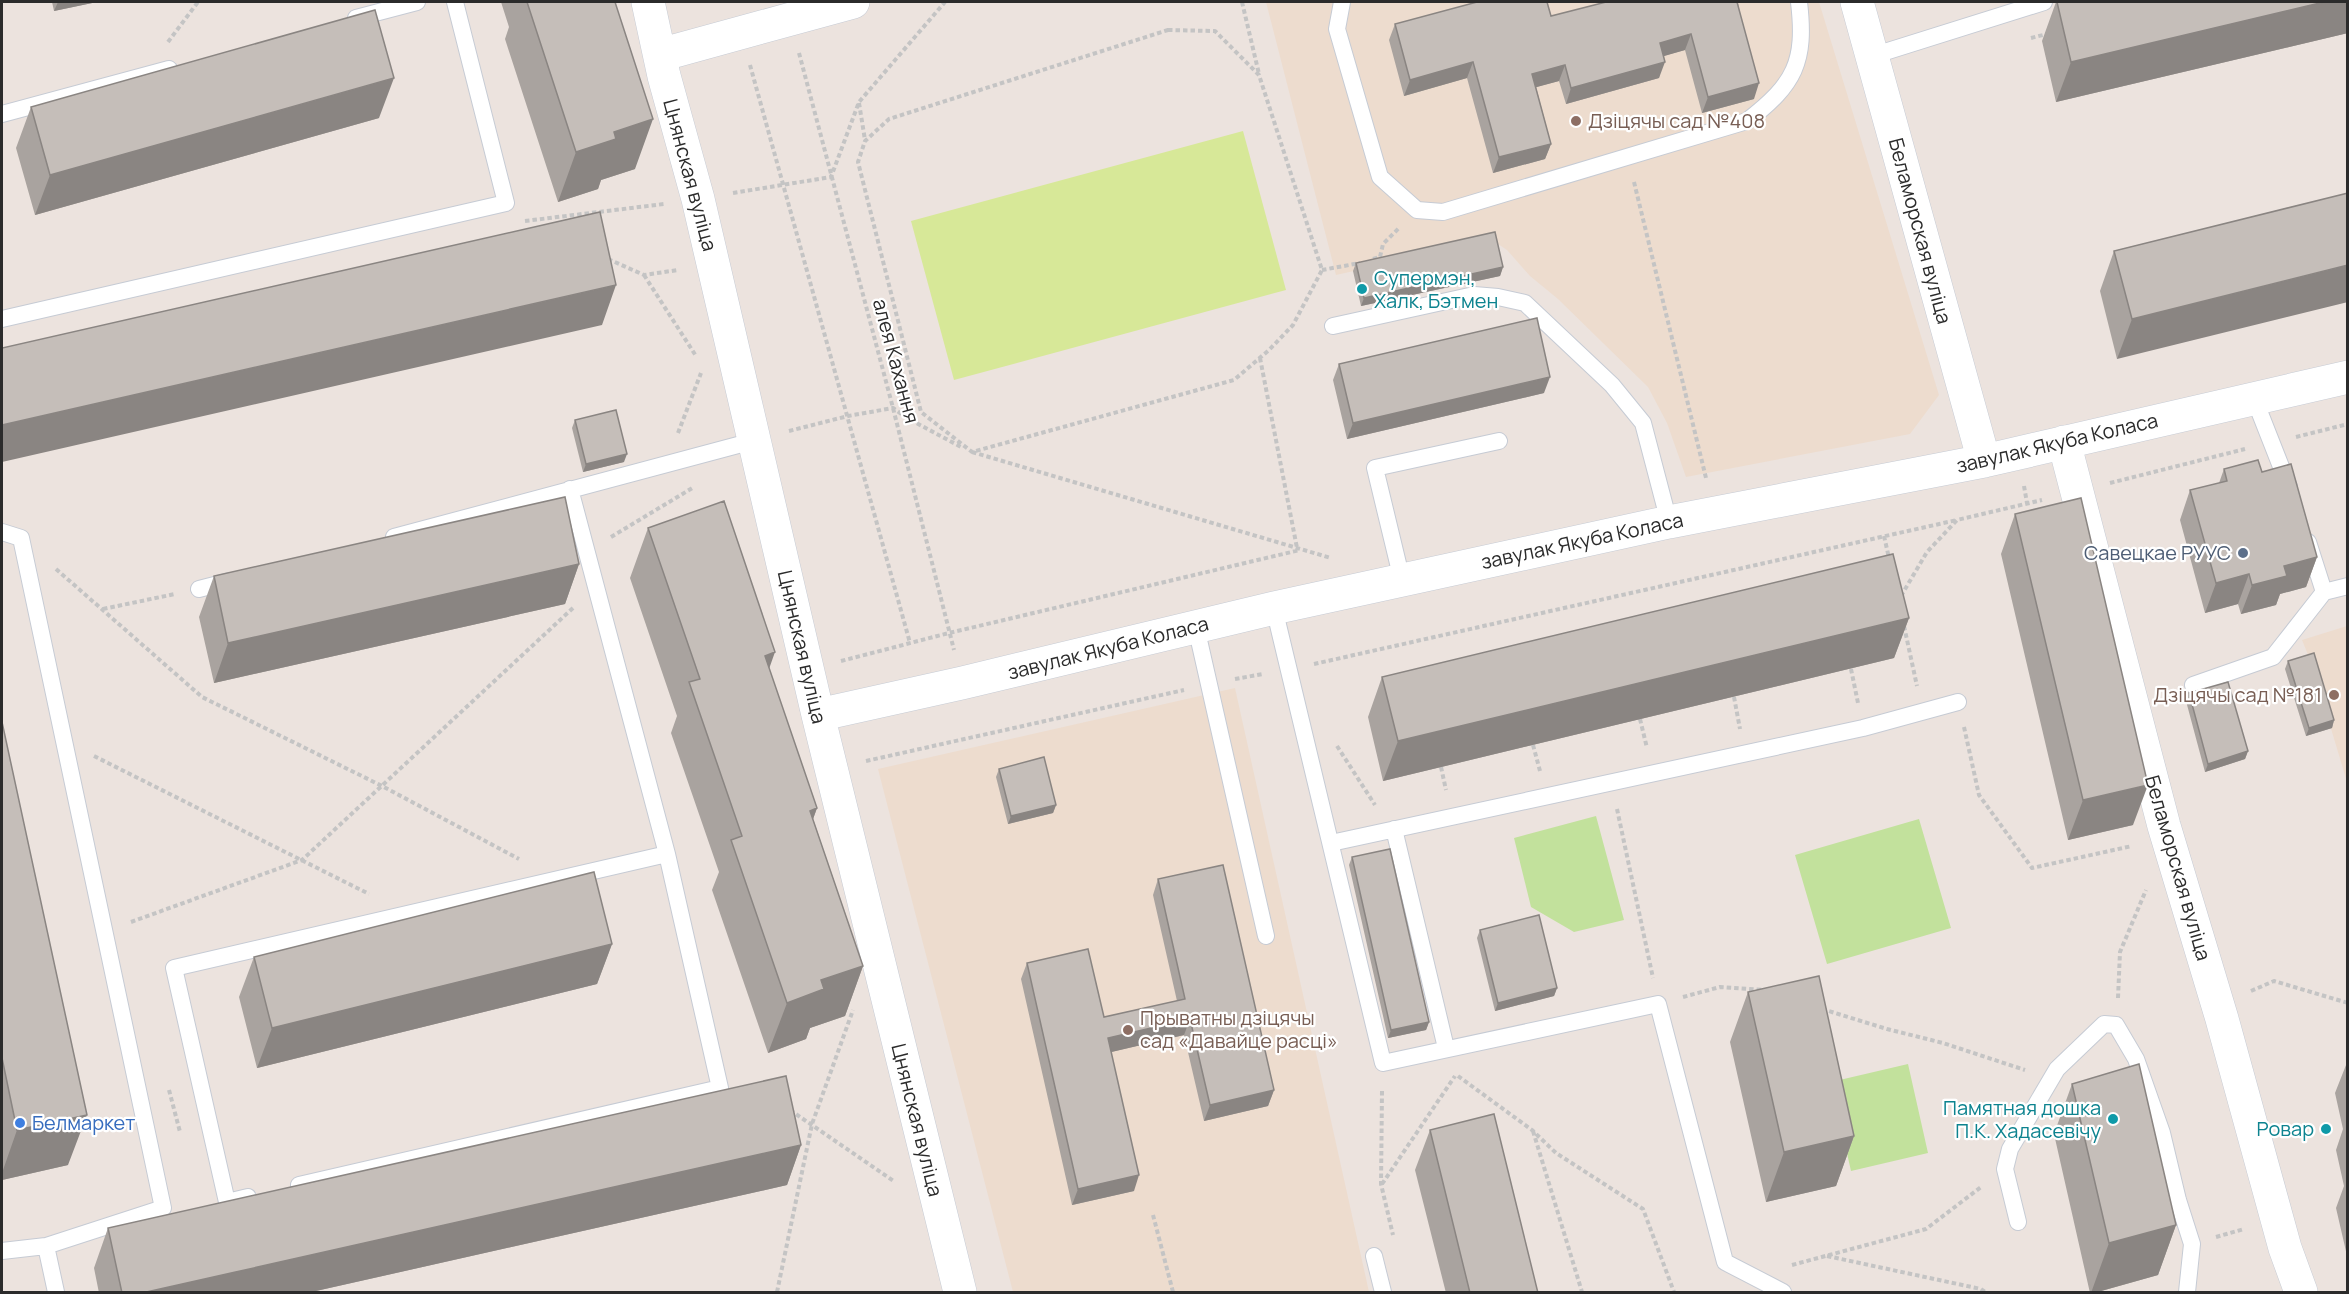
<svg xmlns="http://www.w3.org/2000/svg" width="2349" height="1294" viewBox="0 0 2349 1294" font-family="Manrope,sans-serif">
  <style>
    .education { fill: #eddcce }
    .green { fill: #c2e19c }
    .pitch { fill: #d7e898 }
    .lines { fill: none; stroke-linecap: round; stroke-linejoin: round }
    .lane-casing { stroke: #c6cbd4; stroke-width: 18 }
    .street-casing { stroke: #c6cbd4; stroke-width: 34 }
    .path { stroke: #c4c4c4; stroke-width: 4; stroke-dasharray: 4.5 3; stroke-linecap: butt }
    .lane { stroke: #fff; stroke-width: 16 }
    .street { stroke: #fff; stroke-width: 33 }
    .wall { fill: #a9a39f }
    .shaded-wall { fill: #8a8582 }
    .building { fill: #c5beb9; stroke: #8a8582; stroke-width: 1.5 }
    .education-dot { fill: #8d6e63; stroke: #fff; stroke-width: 2 }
    .culture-dot { fill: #0f9aa8; stroke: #fff; stroke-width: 2 }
    .service-dot { fill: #5c6f8a; stroke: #fff; stroke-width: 2 }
    .shop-dot { fill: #3f7fe0; stroke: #fff; stroke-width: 2 }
    .labels { text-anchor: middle; stroke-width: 4.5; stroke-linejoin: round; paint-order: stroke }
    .education-label { font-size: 20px; fill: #785e54; stroke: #fff; text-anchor: start }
    .street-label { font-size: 20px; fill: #2b2b2b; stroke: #fff }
    .culture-label { font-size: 20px; fill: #0d838f; stroke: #fff; text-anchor: end }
    .service-label { font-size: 20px; fill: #4e5e75; stroke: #fff; text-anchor: end }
    .shop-label { font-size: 20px; fill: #366cbe; stroke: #fff; text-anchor: start }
  </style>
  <rect width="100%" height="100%" fill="#ece3de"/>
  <path class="education" d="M1266 2H1819L1939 395 1910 434 1686 477 1667 423 1648 387 1558 299 1530 276 1507 250 1492 240 1336 275Z
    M2347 626V782L2311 662 2302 640Z
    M1235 688 1369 1292H1013L878 769Z"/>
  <path class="green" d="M1596 816 1624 920 1574 932 1531 907 1514 838Z
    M1919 819 1951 928 1827 964 1795 855Z
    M1908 1064 1928 1153 1851 1171 1831 1082Z"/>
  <path class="pitch" d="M1243 131 1286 290 954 380 911 221Z"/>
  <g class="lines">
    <g class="lane-casing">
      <path id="lane" d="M1342 2 1337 29 1380 177 1417 210 1443 212 1747 121C1795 84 1806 62 1799 2
        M356 18 417 2
        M1872 56 2044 2
        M2 114 169 69
        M2 319 506 203 455 2
        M1333 326 1474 295 1498 297 1525 303 1612 385 1643 423 1669 522
        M2254 398 2289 487
        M2 532 21 538 163 1208 46 1246
        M394 537 753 441
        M1402 580 1375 468 1499 441
        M199 589 230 581
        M2324 592 2348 586
        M1274 608 1383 1063 1658 1004 1725 1262 1783 1292
        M1196 627 1266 936
        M2193 685 2273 657 2324 592 2308 542
        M1394 829 1446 1048
        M1331 843 1863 728 1958 702
        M299 1185 720 1088 667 854 570 489
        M248 1197 227 1202 174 968 667 854
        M2018 1222 2005 1169 2010 1149 2057 1069 2104 1024 2116 1025 2136 1059 2162 1133 2178 1200 2192 1244 2187 1292
        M2 1251 46 1246 56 1292
        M1374 1256 1383 1292"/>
    </g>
    <g class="street-casing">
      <path id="street" d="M648 2 664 76 698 199 818 715 960 1292
        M1857 2 1984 461
        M660 55 853 2
        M2064 442 2164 826 2222 1019 2285 1248 2301 1292
        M818 715 962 683 1274 608 1669 522 1984 461 2348 377"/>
    </g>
    <path class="path" d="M1242 2 1259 74
      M1168 30 1215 31 1259 75 1322 270 1293 325 1269 350 1234 380 972 452 921 412 858 162 865 141 889 119Z
      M2031 38 2047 34
      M168 42 198 2
      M799 53 893 408 954 650
      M750 65 910 643
      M859 103 865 140
      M1634 182 1706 478
      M733 193 831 177 859 102 945 2
      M525 221 664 204
      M608 259 644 275 678 270
      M1373 259 1380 257 1383 244 1399 228
      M1322 270 1360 263
      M644 275 696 356
      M1260 358 1297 548
      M789 431 848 416 893 408 907 418 963 448
      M678 433 701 373
      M2296 437 2348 424
      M972 452 1331 558
      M2110 483 2245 449
      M2024 486 2027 503
      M1884 536 1889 558
      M611 537 694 487
      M56 569 202 697 382 786 519 859
      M1901 596 1927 552 1957 520 2042 500
      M103 609 175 594
      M1904 626 1917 686
      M841 661 949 633 1300 550
      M1314 664 1957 520
      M1851 669 1858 703
      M1235 679 1263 674
      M1734 697 1740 729
      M1640 719 1647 748
      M1964 727 1979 795 2032 868 2132 846
      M1533 745 1540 771
      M1337 746 1375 805
      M94 756 369 894
      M866 761 1184 690
      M1441 767 1446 790
      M1617 809 1653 978
      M131 922 302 860 574 607
      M2251 991 2274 981 2348 1003
      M1683 997 1720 987 1764 990
      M2118 998 2120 952 2146 890
      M1822 1009 1887 1029 1943 1043 2025 1070
      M1458 1076 1532 1130 1556 1153 1643 1209 1674 1292
      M169 1090 180 1132
      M1382 1091 1381 1184 1393 1235
      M790 1110 895 1182
      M1533 1131 1582 1292
      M1382 1184 1455 1076
      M1153 1215 1173 1292
      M2216 1237 2244 1229
      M1827 1256 1981 1289 1985 1292
      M1792 1265 1926 1229 1981 1187
      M777 1292 812 1124 853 1010"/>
    <use href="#lane" class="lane"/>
    <use href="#street" class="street"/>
  </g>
  <path class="wall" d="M52 2H97L54 11Z
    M501 2H615L635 169 601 180 598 189 558 202 505 39 509 27Z
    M1742 2 1738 3 1754 99 1702 113 1685 50 1663 56 1659 78 1566 104 1559 81 1536 87 1551 144 1545 159 1493 173 1467 78 1404 96 1389 40 1395 24 1551 16Z
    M2056 2H2348V33L2056 102 2042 41Z
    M31 107 379 118 35 215 16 148Z
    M2348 193 2117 359 2100 291 2114 251Z
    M1356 263 1503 267 1500 276 1361 306 1353 271Z
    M1339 364 1544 393 1347 439 1333 380Z
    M575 420 624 462 583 472 572 428Z
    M2224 469 2262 472 2317 557 2306 587 2280 594 2276 605 2241 614 2238 604 2205 613 2180 520 2190 490 2219 483Z
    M2015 514 2133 825 2068 840 2001 554Z
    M648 528 769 669 817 808 813 819 863 966 845 1016 810 1028 806 1039 768 1053 712 890 719 872 671 733 677 716 630 578Z
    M579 564 565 604 214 683 199 617 214 576Z
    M1909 618 1894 658 1383 781 1368 717 1382 677Z
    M2288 661 2334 720 2332 728 2306 736 2285 669Z
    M2189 693 2248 751 2245 759 2205 772 2186 701Z
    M2 722 68 1165 2 1180Z
    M999 769 1056 805 1053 813 1008 824 996 777Z
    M1352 857 1429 1022 1426 1030 1388 1038 1349 865Z
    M1158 879 1274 1090 1268 1106 1204 1121 1184 1035 1111 1052 1134 1191 1072 1205 1021 979 1027 963 1104 1017 1177 1001 1153 895Z
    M1480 930 1557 988 1554 996 1495 1011 1477 938Z
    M612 944 597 984 257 1068 239 997 254 957Z
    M1748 992 1854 1136 1836 1186 1766 1202 1730 1042Z
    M2348 1060V1260L2336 1208 2344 1186 2336 1150 2343 1129 2335 1093Z
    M2072 1084 2176 1225 2158 1275 2094 1293H2090L2054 1134Z
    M1430 1130 1538 1293H1446L1415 1170Z
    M801 1145 787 1185 307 1293H99L94 1268 108 1228Z"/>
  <path class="shaded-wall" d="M58 2H97L54 11Z
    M2324 2H2348V33L2056 102 2071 62Z
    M1691 34 1685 50 1654 59 1660 43Z
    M1473 62 1467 78 1404 96 1410 80Z
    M1665 62 1659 78 1566 104 1571 88Z
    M1565 65 1559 81 1526 90 1532 74Z
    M394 78 379 118 35 215 50 175Z
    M1759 83 1754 99 1702 113 1708 97Z
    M653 119 635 169 601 180 598 189 558 202 576 152 614 132Z
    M1551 144 1545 159 1493 173 1499 157Z
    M2348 265V302L2117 359 2132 319Z
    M1503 267 1500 276 1361 306 1364 298Z
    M616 285 602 325 2 462V425Z
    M1550 377 1544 393 1347 439 1353 423Z
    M627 454 624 462 583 472 586 464Z
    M2317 557 2306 587 2280 594 2276 605 2241 614 2252 585 2284 566Z
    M579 564 565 604 214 683 228 643Z
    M2249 574 2238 604 2205 613 2216 583Z
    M1909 618 1894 658 1383 781 1398 741Z
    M775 652 757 703 765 656Z
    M2334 720 2332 728 2306 736 2309 728Z
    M2248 751 2245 759 2205 772 2208 764Z
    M2148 785 2133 825 2068 840 2083 800Z
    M1056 805 1053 813 1008 824 1011 816Z
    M817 808 799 858 810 811Z
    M612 944 597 984 257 1068 272 1028Z
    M863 966 845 1016 810 1028 806 1039 768 1053 787 1003 821 980Z
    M1557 988 1554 996 1495 1011 1498 1003Z
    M1190 1019 1184 1035 1103 1054 1108 1038Z
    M1429 1022 1426 1030 1388 1038 1391 1030Z
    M1274 1090 1268 1106 1204 1121 1210 1105Z
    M87 1115 68 1165 2 1180V1173L17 1130Z
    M1854 1136 1836 1186 1766 1202 1784 1152Z
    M801 1145 787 1185 307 1293H142Z
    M1139 1175 1134 1191 1072 1205 1078 1189Z
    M2176 1225 2158 1275 2094 1293H2091L2109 1243Z"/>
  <path class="building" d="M527 2H615L653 119 614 132 616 139 576 152Z
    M1477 2H1547L1551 16 1606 2H1737L1759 83 1708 97 1691 34 1660 43 1665 62 1571 88 1565 65 1532 74 1551 144 1499 157 1473 62 1410 80 1395 24Z
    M2057 2H2324L2071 62Z
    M375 10 394 78 50 175 31 107Z
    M2348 193V265L2132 319 2114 251Z
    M600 212 616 285 2 425V348Z
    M1495 232 1503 267 1364 298 1356 263Z
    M1537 318 1550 377 1353 423 1339 364Z
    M616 410 627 454 586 464 575 420Z
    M2258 460 2262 472 2291 464 2317 557 2284 566 2287 576 2252 585 2249 574 2216 583 2190 490 2227 481 2224 469Z
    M565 497 579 564 228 643 214 576Z
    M2081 498 2148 785 2083 800 2015 514Z
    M724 501 775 652 765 656 817 808 810 811 863 966 821 980 824 989 787 1003 731 840 742 836 689 682 700 679 648 528Z
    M1893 554 1909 618 1398 741 1382 677Z
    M2314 653 2334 720 2309 728 2288 661Z
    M2228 682 2248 751 2208 764 2189 693Z
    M2 722 87 1115 17 1130 2 1058Z
    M1044 757 1056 805 1011 816 999 769Z
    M1390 849 1429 1022 1391 1030 1352 857Z
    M1223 865 1274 1090 1210 1105 1190 1019 1108 1038 1139 1175 1078 1189 1027 963 1088 949 1104 1017 1185 999 1158 879Z
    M594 872 612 944 272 1028 254 957Z
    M1539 915 1557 988 1498 1003 1480 930Z
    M1819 976 1854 1136 1784 1152 1748 992Z
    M2139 1064 2176 1225 2109 1243 2072 1084Z
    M786 1076 801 1145 142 1293H122L108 1228Z
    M1494 1114 1538 1293H1470L1430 1130Z"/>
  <g class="education-dot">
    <circle cx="1576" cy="121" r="6"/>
    <circle cx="2334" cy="695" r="6"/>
    <circle cx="1128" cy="1030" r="6"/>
  </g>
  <g class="culture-dot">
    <circle cx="1362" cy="289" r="6"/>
    <circle cx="2113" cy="1119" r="6"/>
    <circle cx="2326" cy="1129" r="6"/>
  </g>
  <circle class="service-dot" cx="2243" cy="553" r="6"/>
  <circle class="shop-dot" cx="20" cy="1123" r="6"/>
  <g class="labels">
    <g class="education-label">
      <text x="1588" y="128">Дзіцячы сад №408</text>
      <text x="2322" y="702" text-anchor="end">Дзіцячы сад №181</text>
      <text x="1140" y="1025">Прыватны дзіцячы<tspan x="1140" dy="23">сад «Давайце расці»</tspan></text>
    </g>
    <g class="street-label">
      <text transform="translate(690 175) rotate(75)" y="7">Цнянская вуліца</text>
      <text transform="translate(1920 231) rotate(75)" y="7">Беламорская вуліца</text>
      <text transform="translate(896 361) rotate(75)" y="7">алея Кахання</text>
      <text transform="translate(2057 443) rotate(-13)" y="7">завулак Якуба Коласа</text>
      <text transform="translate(1582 541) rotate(-12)" y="7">завулак Якуба Коласа</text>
      <text transform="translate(802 647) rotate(77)" y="7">Цнянская вуліца</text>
      <text transform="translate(1108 648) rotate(-14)" y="7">завулак Якуба Коласа</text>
      <text transform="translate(2178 868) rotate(74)" y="7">Беламорская вуліца</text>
      <text transform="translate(917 1120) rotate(76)" y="7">Цнянская вуліца</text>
    </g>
    <g class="culture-label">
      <text x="1374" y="285" text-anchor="start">Супермэн,<tspan x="1374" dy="23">Халк, Бэтмен</tspan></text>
      <text x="2101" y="1115">Памятная дошка<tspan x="2101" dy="23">П.К. Хадасевічу</tspan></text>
      <text x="2314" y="1136">Ровар</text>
    </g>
    <g class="service-label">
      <text x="2231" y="560">Савецкае РУУС</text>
    </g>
    <g class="shop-label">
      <text x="32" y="1130">Белмаркет</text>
    </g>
  </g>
  <rect width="2349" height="1294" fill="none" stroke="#2b2b2b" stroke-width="6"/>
</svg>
